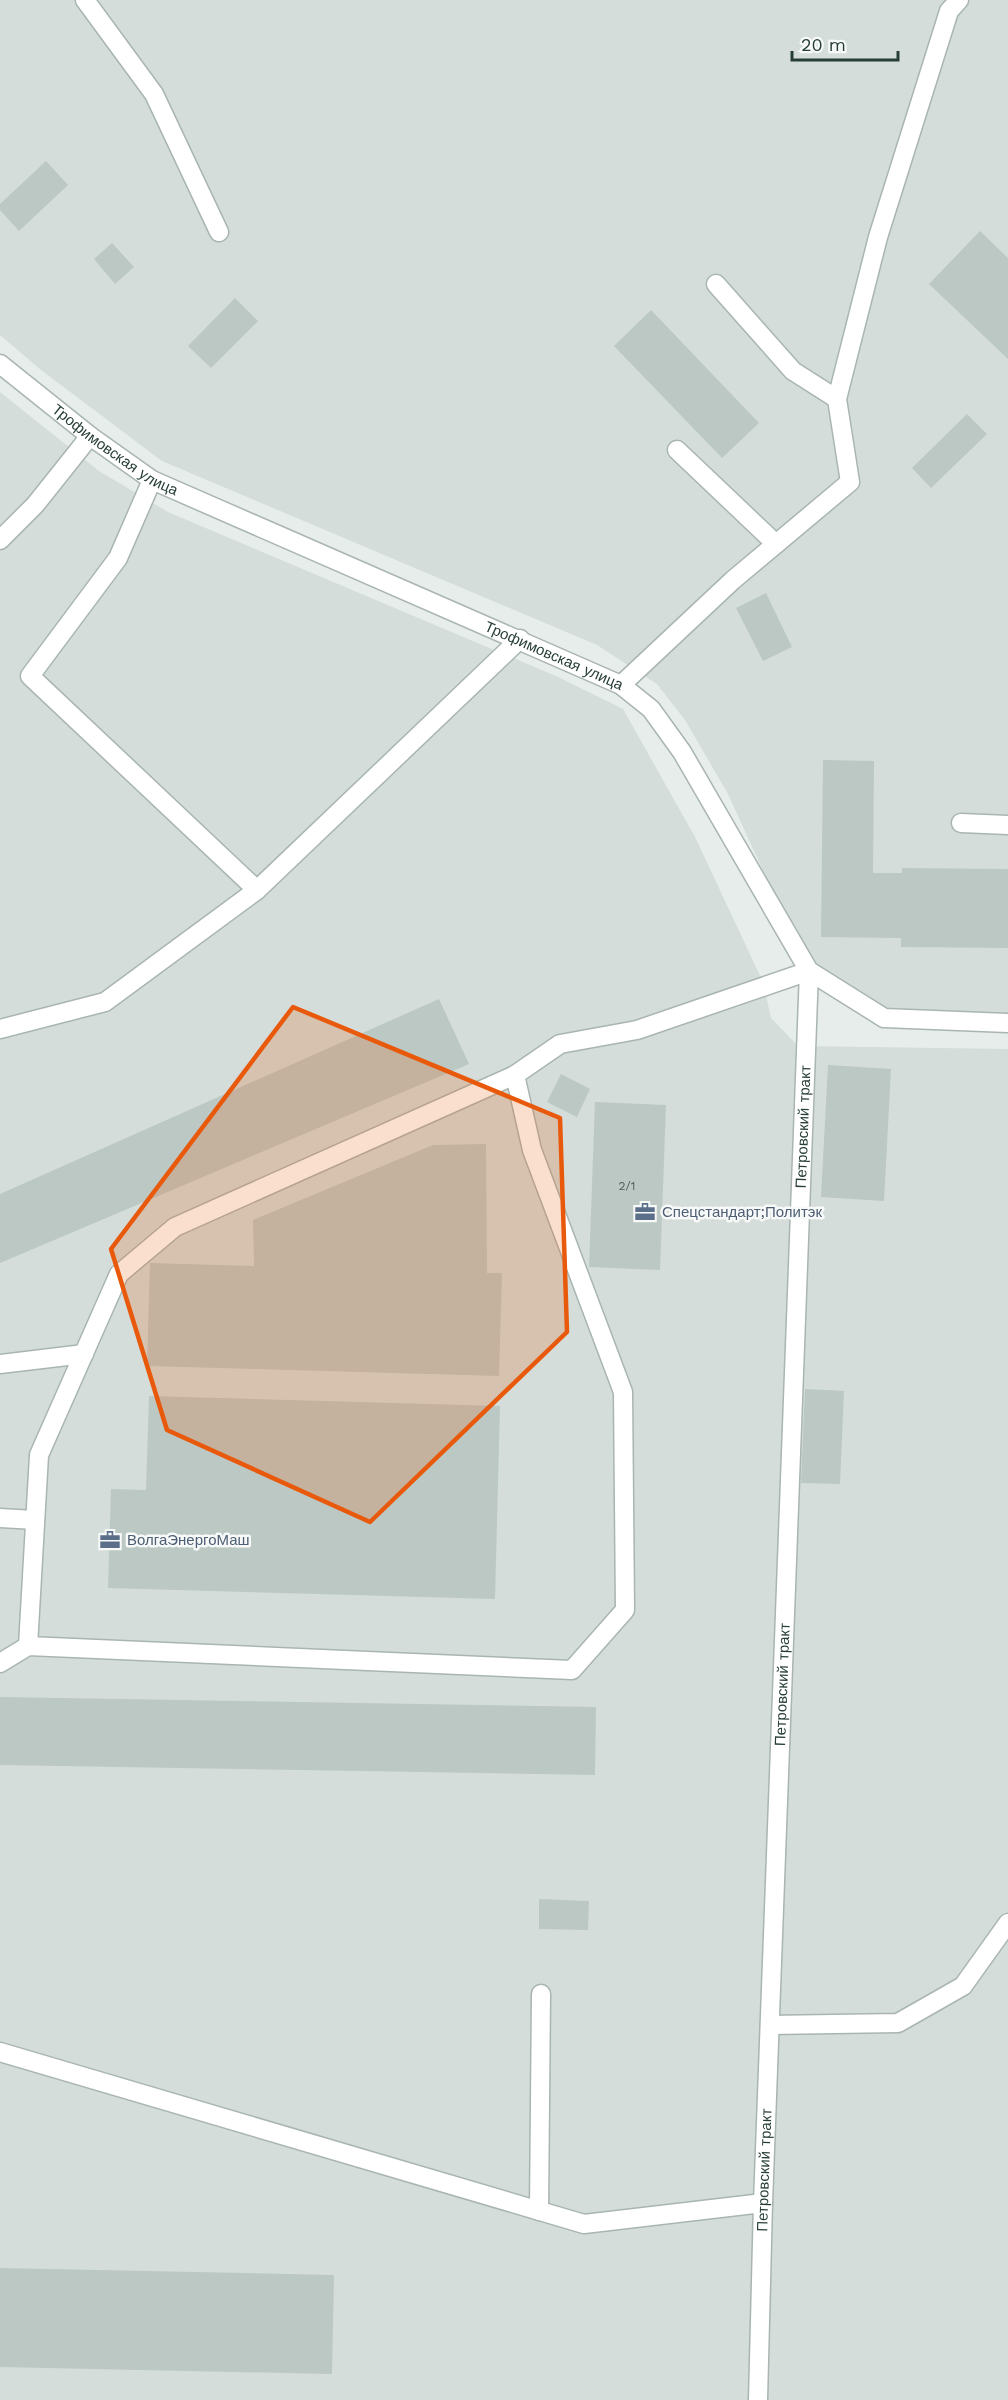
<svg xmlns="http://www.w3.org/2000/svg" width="1008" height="2400" viewBox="0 0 1008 2400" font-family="'Work Sans',sans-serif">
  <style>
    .built { fill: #d4ddd9 }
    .building { fill: #bcc8c3 }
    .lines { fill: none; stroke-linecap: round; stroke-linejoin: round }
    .minor-casing { stroke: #a9b5b1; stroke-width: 21 }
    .minor { stroke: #fff; stroke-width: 18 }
    .marked { fill: #e8590c; fill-opacity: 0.2; stroke: #e8590c; stroke-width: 4.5; stroke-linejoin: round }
    .labels { text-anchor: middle; stroke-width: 5; stroke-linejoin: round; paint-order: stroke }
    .number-label { font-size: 12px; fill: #4c605b }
    .street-label { font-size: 15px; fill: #273e38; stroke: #f7faf8 }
    .service-label { font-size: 15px; fill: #4e5e75; stroke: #f7faf8; text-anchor: start }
  </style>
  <rect width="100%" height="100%" fill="#e6edea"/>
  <path class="built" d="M0 0H1008V1016L884 1018 809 971 728 794 685 720 657 684 597 645 162 461 41 370 0 335Z
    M0 392 99 471 168 512 558 677 623 709 695 837 763 982 771 1018 798 1046 1008 1049V2400H0Z"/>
  <path class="building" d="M46 161 68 185 19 231 0 210V204Z
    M980 231 1008 258V359L929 284Z
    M112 243 134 267 115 284 94 259Z
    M235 298 258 321 211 368 188 346Z
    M651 310 759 423 722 458 614 346Z
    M967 414 987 434 931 488 912 468Z
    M766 593 792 647 763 661 736 608Z
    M823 760 874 761 873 873H902V868L1008 869V948L901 947V938L821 937Z
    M439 999 469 1064 0 1263V1194Z
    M828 1065 891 1069 884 1201 821 1197Z
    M561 1074 590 1089 577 1117 547 1102Z
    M595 1102 666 1105 660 1270 589 1267Z
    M486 1144 487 1273H502L499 1376 147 1366 150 1263 254 1266 253 1220 433 1145Z
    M805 1389 844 1391 840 1484 801 1483Z
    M149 1396 500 1406 495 1599 108 1588 111 1489 146 1490Z
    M0 1697 596 1707 595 1775 0 1765Z
    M539 1899 589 1901 588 1930 539 1929Z
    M0 2268 334 2275 332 2374 0 2367Z"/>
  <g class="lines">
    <g class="minor-casing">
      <g id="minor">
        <path d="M85 0 154 94 219 232"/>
        <path d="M716 284 793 371 837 399"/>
        <path id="s1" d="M0 364 90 436 152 480 621 685 651 709 682 752 809 971 884 1018 1008 1023"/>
        <path d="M677 450 776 544"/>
        <path d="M152 480 118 558 30 676 257 890"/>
        <path d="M0 540 35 505 90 436"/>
        <path d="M621 685 733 580 850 482 837 399 878 237 949 11 959 0"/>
        <path d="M961 823 1008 825"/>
        <path d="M0 1029 105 1002 257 890 520 639"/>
        <path d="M0 1364 84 1354"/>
        <path d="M0 1518 35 1520"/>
        <path d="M28 1646 39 1455 119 1274 175 1227 515 1075"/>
        <path d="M0 1663 28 1646 572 1670 625 1610 623 1392 532 1150 515 1075 560 1044 637 1030 809 971"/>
        <path d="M770 2025 898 2023 963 1986 1008 1923"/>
        <path d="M0 2052 584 2224 763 2203"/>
        <path d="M539 2211 541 1994"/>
        <path id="s2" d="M758 2400 763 2203 809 971"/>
      </g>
    </g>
    <use href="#minor" class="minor"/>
  </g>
  <path class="marked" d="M293 1007 560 1118 567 1332 370 1522 167 1430 111 1249Z"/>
  <defs>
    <g id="office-bare" transform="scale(1.62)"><path d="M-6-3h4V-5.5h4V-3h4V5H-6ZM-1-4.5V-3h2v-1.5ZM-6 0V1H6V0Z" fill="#5c6f8a" stroke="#f7faf8" stroke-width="2.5" paint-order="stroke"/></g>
  </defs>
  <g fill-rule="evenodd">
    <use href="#office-bare" x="645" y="1212"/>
    <use href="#office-bare" x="110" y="1540"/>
  </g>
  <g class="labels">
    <g class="number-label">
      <text x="627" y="1190">2/1</text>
    </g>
    <g class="street-label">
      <text dy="5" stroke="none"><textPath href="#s1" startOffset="144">Трофимовская улица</textPath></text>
      <text dy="5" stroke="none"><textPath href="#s1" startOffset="630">Трофимовская улица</textPath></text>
      <text dy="5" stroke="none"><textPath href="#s2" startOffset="1274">Петровский тракт</textPath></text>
      <text dy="5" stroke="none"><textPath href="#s2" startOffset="716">Петровский тракт</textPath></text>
      <text dy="5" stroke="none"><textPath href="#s2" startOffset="230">Петровский тракт</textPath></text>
    </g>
    <g class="service-label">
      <text x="662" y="1217">Спецстандарт;Политэк</text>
      <text x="127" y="1545">ВолгаЭнергоМаш</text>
    </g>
  </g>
  <path d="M792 51v9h106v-9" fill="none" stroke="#273e38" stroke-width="3"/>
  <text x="801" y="51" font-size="18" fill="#273e38" stroke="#f7faf8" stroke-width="4.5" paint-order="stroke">20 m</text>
</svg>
